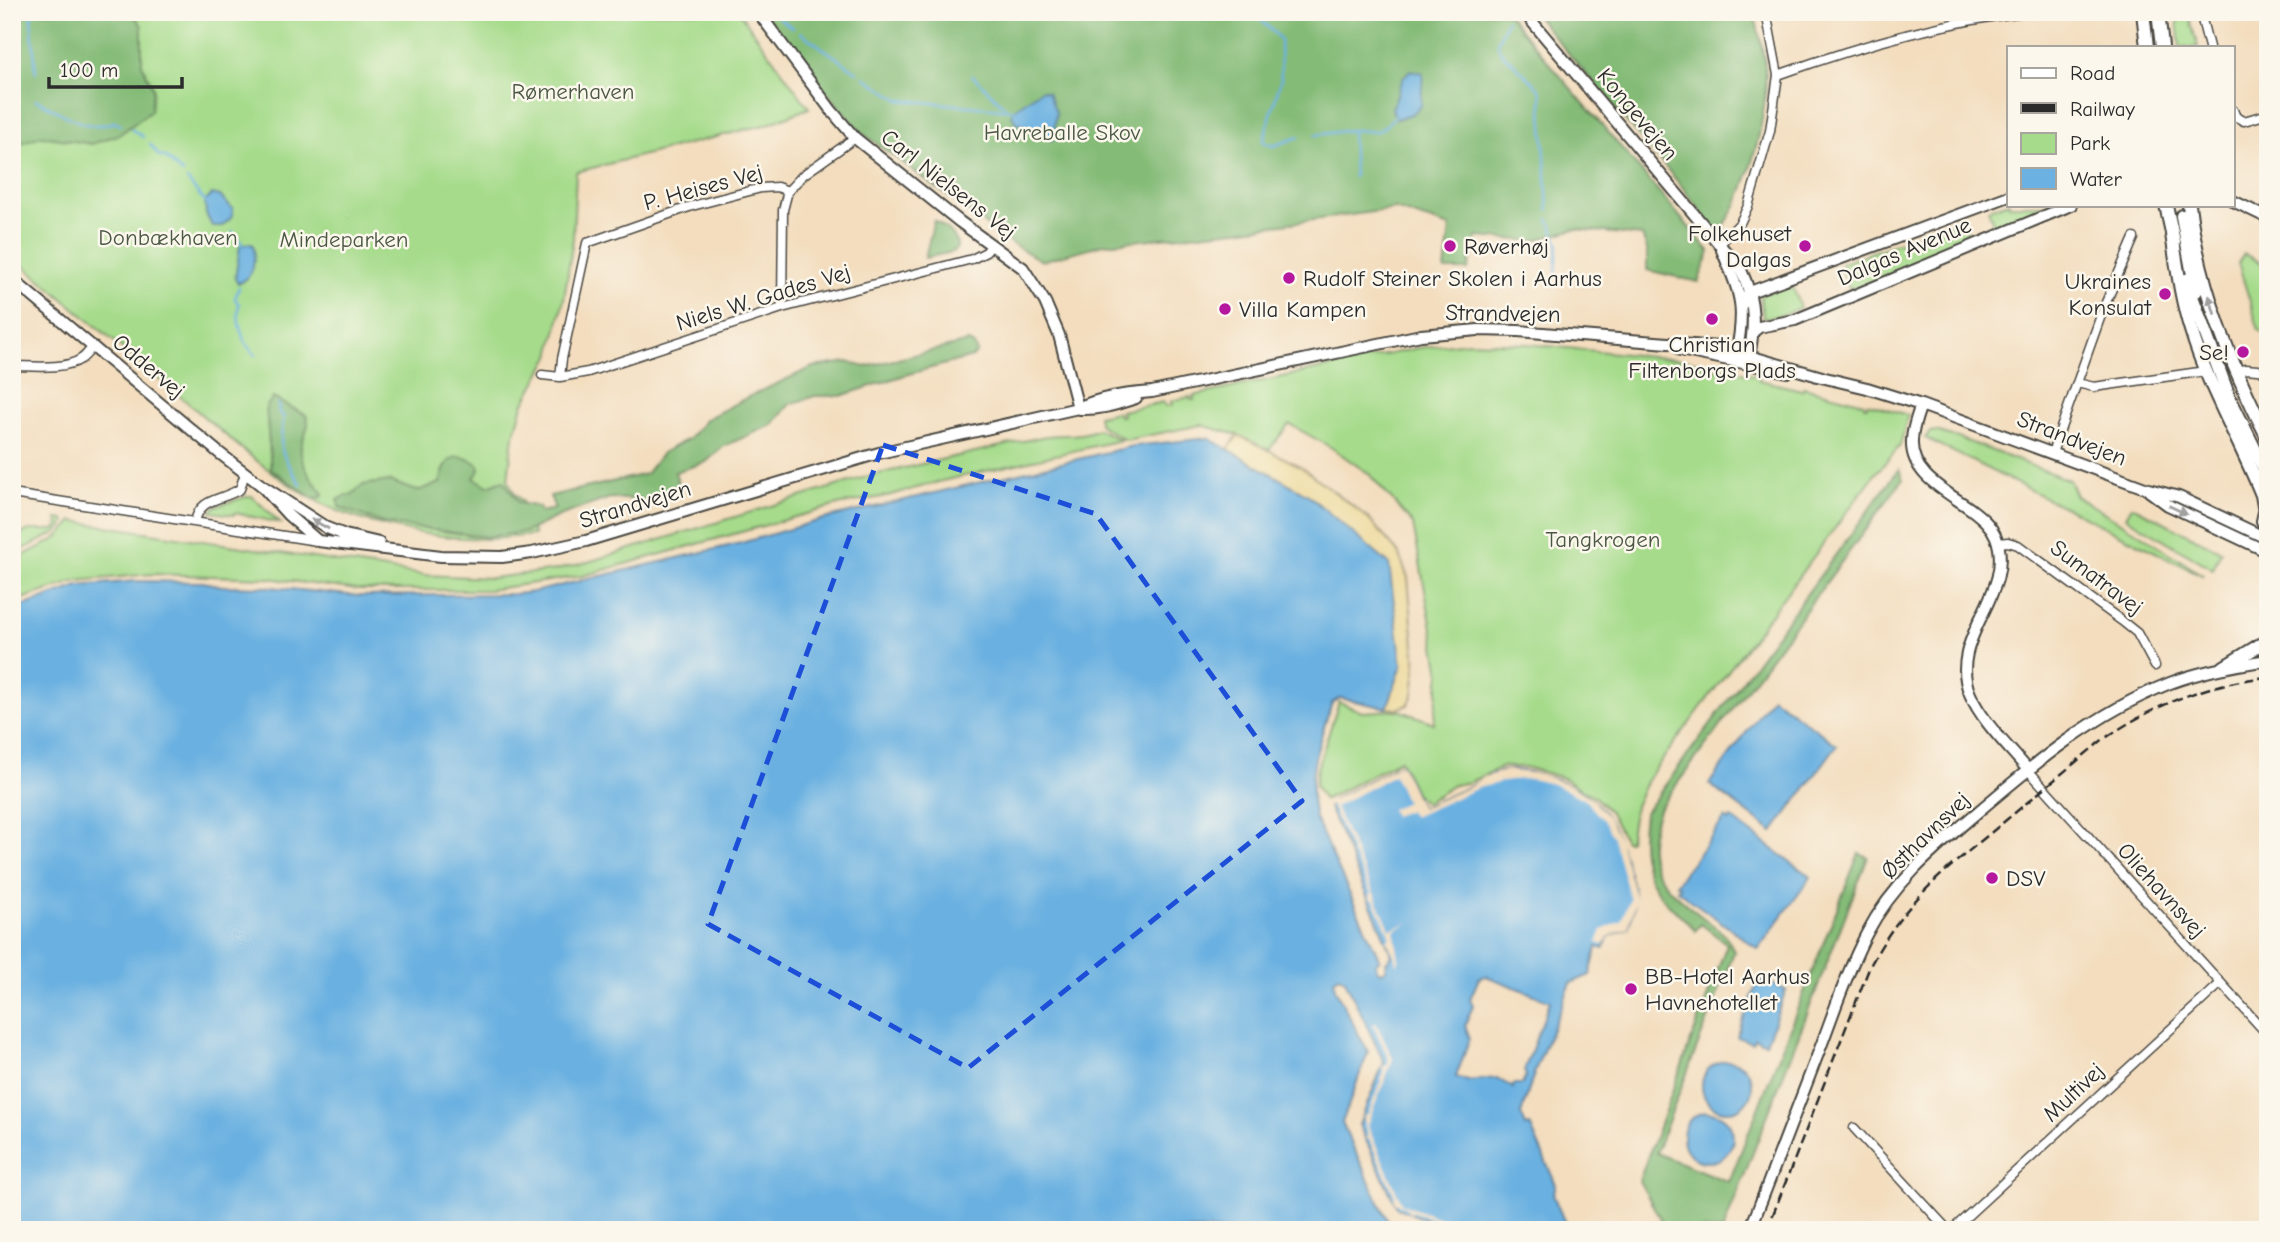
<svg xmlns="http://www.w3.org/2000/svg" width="2280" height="1242" viewBox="0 0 2280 1242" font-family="'Comic Neue',sans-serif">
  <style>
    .green { fill: #a6db8b; stroke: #68835b; stroke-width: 2 }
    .forest { fill: #84bb77; stroke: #587351; stroke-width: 2 }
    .sand { fill: #eeda9e; stroke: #8c8264; stroke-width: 2 }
    .water { fill: #6bb1e1; stroke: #4b6e86; stroke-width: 2; fill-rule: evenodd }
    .pier { fill: #f3ddbe }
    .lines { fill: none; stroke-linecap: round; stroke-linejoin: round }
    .stream { stroke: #6bb1e1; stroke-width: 2.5 }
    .minor-casing { stroke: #494641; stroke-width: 11 }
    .tertiary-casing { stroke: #494641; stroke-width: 14 }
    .secondary-casing { stroke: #494641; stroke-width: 16 }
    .minor { stroke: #fff; stroke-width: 8 }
    .tertiary { stroke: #fff; stroke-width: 10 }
    .secondary { stroke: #fff; stroke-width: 12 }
    .rail { stroke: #2b2b2b; stroke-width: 2.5; stroke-dasharray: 10 5; stroke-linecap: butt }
    .oneway { fill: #a0a0a0 }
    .marked { fill: none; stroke: #1d4ed8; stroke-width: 5; stroke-dasharray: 14 9; stroke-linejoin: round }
    .poi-dot { fill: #b5179e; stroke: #fbf7ec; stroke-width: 2.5 }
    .labels { text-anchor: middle; stroke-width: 5; stroke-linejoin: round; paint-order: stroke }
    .park-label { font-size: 23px; fill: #4a5743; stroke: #fbf7ec }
    .street-label { font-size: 23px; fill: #2b2b2b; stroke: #fbf7ec }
    .poi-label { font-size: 23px; fill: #2b2b2b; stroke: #fbf7ec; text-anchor: start }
  </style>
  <rect width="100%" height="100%" fill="#fbf7ec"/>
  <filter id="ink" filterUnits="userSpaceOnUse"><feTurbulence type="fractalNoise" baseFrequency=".0143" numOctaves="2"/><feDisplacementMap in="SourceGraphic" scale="14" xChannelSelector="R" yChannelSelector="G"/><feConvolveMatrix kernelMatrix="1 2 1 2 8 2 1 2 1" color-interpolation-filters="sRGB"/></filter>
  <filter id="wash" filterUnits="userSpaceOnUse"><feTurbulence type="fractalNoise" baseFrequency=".00686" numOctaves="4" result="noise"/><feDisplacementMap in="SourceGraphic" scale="28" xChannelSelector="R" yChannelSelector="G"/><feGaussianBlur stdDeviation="1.57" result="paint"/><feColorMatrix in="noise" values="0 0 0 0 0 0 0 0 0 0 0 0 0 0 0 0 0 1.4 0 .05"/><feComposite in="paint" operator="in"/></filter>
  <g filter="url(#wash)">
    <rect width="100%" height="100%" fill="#f3ddbe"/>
    <path class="green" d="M12 12H739L809 108 768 124 576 172 573 239 564 299 550 356 523 405 512 443 508 481 515 494 522 501 534 535C518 536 502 539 486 539 432 538 363 526 315 500 269 475 228 437 188 403 130 354 71 305 12 256Z
      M2176 12H2188L2198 47H2180Z
      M2009 202V205H2060L1996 231 1988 209Z
      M1963 219 1971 241 1857 288H1849L1841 267 1842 263Z
      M2244 254 2268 266V299L2264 308 2268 317V335L2259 330 2238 263Z
      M1792 284 1800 308 1783 315 1763 318 1760 295Z
      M1469 342 1527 344 1685 360 1704 363V367L1723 371 1724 368 1759 376V380L1802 390 1803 387 1864 403V406H1867V403L1908 415 1900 446 1876 473 1647 780 1635 806 1629 841H1625L1610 812 1596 798 1563 778 1525 767H1502L1470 782 1454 785 1425 803 1415 793 1400 760 1324 800 1315 786 1317 769 1339 702 1362 712 1399 710 1434 723 1440 673 1413 524 1369 474 1332 448 1289 424 1269 450 1238 435 1201 425 1126 440 1100 425 1098 416 1117 412 1119 416H1122L1121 411 1164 402 1165 406 1172 405 1171 401 1190 397 1191 400H1194L1193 396 1418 348Z
      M1098 429 1121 440 942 481 887 496 842 504 582 576 488 590H358L268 578 152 574 76 581 12 602V561L56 539 73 521 424 575 492 578 556 570 588 562 869 476 1041 437C1061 433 1079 438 1098 429Z
      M1936 431 1961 439 2069 480 2076 496 2144 536 2204 576 1925 438 1930 432Z
      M248 496H252L280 523 235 513 234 515 211 512 214 507Z
      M2132 506 2221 551 2213 569 2126 517Z
      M57 519 64 520 65 523 56 533 12 555V538L29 530H54L59 524Z"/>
    <path class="forest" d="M12 12H132L142 26V64L153 88 151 111 120 134 92 144 41 136 12 146Z
      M764 12H1506L1710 252 1698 282 1647 270V249L1642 236 1575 229 1533 241 1477 237 1468 270H1445L1450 227 1395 209 1237 230 1104 244 1042 261 1012 244 861 132 803 64Z
      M1533 12H1754C1759 35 1766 58 1766 81 1765 123 1746 203 1718 233L1678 182Z
      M934 220C944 228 958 234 957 248L952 252 925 258Z
      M968 342 974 345 977 353 972 357 905 375 841 396H815L790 404 772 425 724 446 706 462 675 472 681 492 654 501 610 498 559 516 526 532 485 537 382 523 339 507 338 500 347 495H351L363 485 389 481 417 491 440 483C446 458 454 449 479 465L480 469 474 478 488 486 503 480 519 503 539 507 540 512 555 509 550 496 646 474 662 453 690 438 706 419 748 397 813 367 848 362 865 367Z
      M273 398 306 415C312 428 302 435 301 448 299 463 314 482 323 494L322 497 312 498 271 469 266 407Z
      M1899 469 1903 479 1660 807C1636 868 1662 885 1706 920 1721 931 1728 935 1734 952L1656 1153 1729 1182 1859 853 1868 857 1723 1230H1638L1661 1220 1639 1181 1727 944 1701 924 1695 931C1685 917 1670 908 1660 895 1641 871 1640 843 1644 814Z"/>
    <path class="sand" d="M1238 435 1300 466 1366 516 1398 552 1408 578 1416 668 1413 695 1408 705 1397 709 1387 708 1402 665 1308 495 1228 449Z"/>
    <path class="water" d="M1410 70 1423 73 1421 106 1412 114 1396 119 1392 109 1403 78Z
      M1041 90 1048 92 1056 112 1054 137 1052 140C1038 138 1030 125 1016 123L1012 115 1013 110Z
      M212 194 220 196 233 209 232 217 222 226H212L206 214 205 202Z
      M249 243 253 245C257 258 252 281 238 283L235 279 240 246Z
      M1208 438 1308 495 1389 564 1402 665 1387 708 1340 698 1332 703C1319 743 1305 775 1315 818L1380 960 1376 963 1377 970 1382 972 1386 969V962L1392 955 1329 807 1334 799 1401 764 1421 808C1436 801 1451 795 1466 788 1481 781 1492 771 1509 770 1524 769 1537 774 1551 778 1599 793 1615 820 1627 866 1635 895 1638 899 1628 928L1608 937 1604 949 1597 947 1590 975 1571 983 1536 1068 1521 1114 1526 1126 1530 1125 1556 1185 1553 1195 1568 1230H1453L1397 1208 1359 1125 1384 1062 1345 980 1339 976 1334 980 1335 989 1368 1052 1342 1123 1392 1230H12V610L78 586 136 581 203 582 222 586 270 587 359 596 516 594 533 592 741 543 824 519 1133 446ZM1486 976 1550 1001 1524 1071 1526 1075 1522 1084H1514L1513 1088 1497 1078 1468 1081 1456 1077 1470 1038 1465 1026 1473 1005 1470 999 1479 978Z
      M1772 697 1837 745 1773 832 1709 784Z
      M1725 818 1728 821 1731 818 1811 877 1758 949 1677 890 1680 887 1676 884Z
      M1759 979 1786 990 1766 1043 1754 1038 1752 1043 1737 1037Z
      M1702 1086a25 25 0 1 1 50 0a25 25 0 1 1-50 0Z
      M1683 1137a25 25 0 1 1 50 0a25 25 0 1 1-50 0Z"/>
    <path class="pier" d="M1401 764 1421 808 1469 787 1484 777 1507 770 1540 774 1572 786 1591 798 1608 817 1620 840 1636 900 1628 928 1608 937 1605 945 1597 943 1602 930 1621 921 1630 899 1613 837 1603 820 1584 799 1553 784 1531 779 1509 780 1478 788 1413 817 1409 810 1394 816 1391 809 1406 802 1394 775 1335 807 1390 929 1410 922 1394 930 1399 959 1397 966 1396 959 1387 941 1390 936 1374 900H1371L1369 895 1371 893 1354 856H1352L1351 849 1331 805 1325 807 1327 803Z
      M1376 1023 1393 1059 1367 1125 1402 1204 1461 1226 1462 1230 1449 1227V1225L1412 1211 1411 1214 1408 1212 1409 1210 1395 1202 1393 1197 1395 1196 1369 1139 1365 1138 1368 1135 1363 1120 1365 1115H1368L1385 1070 1382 1066H1387L1389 1059 1373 1024Z"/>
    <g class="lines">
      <path class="stream" d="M34 12 31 19 36 73
        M1253 12 1280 39 1281 79 1263 142 1273 146 1299 137
        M778 17 793 28
        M1507 20 1497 43 1500 51 1539 88 1541 93 1548 210
        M801 33 857 72
        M972 75 1005 107
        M864 77 900 100 1013 110
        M36 100C61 111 85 134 114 122L121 125
        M131 129 143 137
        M1353 130C1378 131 1376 137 1395 116
        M1315 135 1352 130 1354 177
        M150 144 159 156 165 157 183 174
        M187 180 207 204
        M1549 219 1558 243 1556 274
        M232 231 240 240 243 248
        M239 287 235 299 239 304C236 320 242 345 256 355
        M278 404 279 412 284 417C277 454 283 455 301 485"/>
    </g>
  </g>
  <g filter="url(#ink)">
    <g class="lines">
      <g class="minor-casing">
        <path id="minor" d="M2200 12 2209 47
          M1778 75C1858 46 1940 22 2025 12
          M2233 110 2236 117 2244 121 2268 114
          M1719 245 1740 223 1748 206 1770 131 1778 75 1766 12
          M782 308 783 210 788 191
          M12 366C31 366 65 370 81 359 86 356 89 351 93 346
          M2236 371 2246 369 2268 371
          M542 375 560 377 588 372 782 308 972 259 986 252 992 245
          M560 377 562 359 587 243 692 206 761 188 777 187 788 191 803 175 855 138
          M2077 383 2094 387 2206 371
          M2052 453 2104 307 2134 238
          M12 494 317 541
          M195 522C200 497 221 501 240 489L245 473
          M1998 543 2008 542 2018 545 2122 621 2137 633 2155 666
          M2028 770 2268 1035
          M1854 1128 1948 1230
          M1952 1230 2221 983"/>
      </g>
      <g class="tertiary-casing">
        <path id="tertiary" d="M758 12 831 110 855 138 960 222 1023 268 1045 302 1059 335 1078 408
          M1524 12 1741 270C1756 302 1755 328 1748 362
          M2233 201 2268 218
          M1722 250C1741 296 1746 306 1736 356
          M12 279 218 452 261 485 327 528 345 535 379 543
          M1742 305 1746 296 1750 292 2009 196
          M1754 331 1759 327 1795 320 2071 205
          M1680 350 1787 372
          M1817 376 1867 388 1921 405 2145 488 2179 497 2268 539
          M1921 405C1917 416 1912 429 1912 441 1910 475 1948 492 1972 510 1981 517 1991 525 1996 537 2017 594 1946 637 1970 694 1982 722 2009 747 2028 770
          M1080 409C1101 410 1117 404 1136 398
          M261 485 288 515 318 541 441 556 502 557 532 553 586 541 879 453 1078 408C1101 397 1126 394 1152 392L1421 335 1478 330 1518 331 1718 347 1822 377
          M2149 491 2168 505 2268 552
          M1750 1230C1774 1169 1797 1108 1821 1046 1835 1009 1848 969 1867 933 1892 885 1932 851 1973 816 2035 763 2093 714 2170 683 2201 671 2235 665 2268 660"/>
      </g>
      <g class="secondary-casing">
        <path id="secondary" d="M2143 12 2147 47
          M2158 12 2162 47
          M2166 205 2174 242
          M2189 205C2199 287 2231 365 2268 438
          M2182 216 2196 291
          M2172 234C2177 266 2181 299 2191 330 2208 387 2240 440 2262 495L2265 512 2263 521
          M2186 280 2229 397 2263 466 2268 480
          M2224 667 2268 640"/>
      </g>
      <use href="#minor" class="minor"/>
      <use href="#tertiary" class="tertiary"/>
      <use href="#secondary" class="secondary"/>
      <path class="rail" d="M1767 1230 1870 966C1903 903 1940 875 1993 831 2029 801 2065 771 2101 741 2151 706 2207 683 2268 677"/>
    </g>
    <defs><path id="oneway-solid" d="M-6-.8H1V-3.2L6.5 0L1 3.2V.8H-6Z" transform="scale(1.75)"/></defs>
    <g class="oneway">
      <use href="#oneway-solid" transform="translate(2212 305) rotate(-107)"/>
      <use href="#oneway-solid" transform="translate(2178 510) rotate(25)"/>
      <use href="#oneway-solid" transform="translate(320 524) rotate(-151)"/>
    </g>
  </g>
  <path class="marked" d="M883 445 1096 514 1302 801 968 1068 708 924Z"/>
  <g class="poi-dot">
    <circle cx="1450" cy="246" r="7"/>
    <circle cx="1805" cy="246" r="7"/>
    <circle cx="1289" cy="278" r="7"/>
    <circle cx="2165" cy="294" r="7"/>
    <circle cx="1225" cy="309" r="7"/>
    <circle cx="1712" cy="319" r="7"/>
    <circle cx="2243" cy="352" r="7"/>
    <circle cx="1992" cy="878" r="7"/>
    <circle cx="1631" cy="989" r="7"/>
  </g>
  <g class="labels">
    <g class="park-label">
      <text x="573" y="99">Rømerhaven</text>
      <text x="1062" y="140">Havreballe Skov</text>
      <text x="168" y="245">Donbækhaven</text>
      <text x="344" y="247">Mindeparken</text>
      <text x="1603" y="547">Tangkrogen</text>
    </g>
    <g class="street-label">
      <text transform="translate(1638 114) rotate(50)" y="8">Kongevejen</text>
      <text transform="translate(949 184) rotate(38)" y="8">Carl Nielsens Vej</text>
      <text transform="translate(703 187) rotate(-15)" y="8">P. Heises Vej</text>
      <text transform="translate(1904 251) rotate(-23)" y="8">Dalgas Avenue</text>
      <text transform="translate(763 297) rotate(-17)" y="8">Niels W. Gades Vej</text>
      <text transform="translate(1503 313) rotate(1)" y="8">Strandvejen</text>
      <text transform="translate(149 366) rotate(40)" y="8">Oddervej</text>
      <text transform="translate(2072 438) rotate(21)" y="8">Strandvejen</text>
      <text transform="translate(635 504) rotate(-17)" y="8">Strandvejen</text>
      <text transform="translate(2097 577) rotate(37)" y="8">Sumatravej</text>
      <text transform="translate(1925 835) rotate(-44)" y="8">Østhavnsvej</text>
      <text transform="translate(2162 890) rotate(48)" y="8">Oliehavnsvej</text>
      <text transform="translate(2073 1092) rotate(-43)" y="8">Multivej</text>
    </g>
    <g class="poi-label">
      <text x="1791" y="241" text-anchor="end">Folkehuset<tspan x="1791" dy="26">Dalgas</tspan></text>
      <text x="1464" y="254">Røverhøj</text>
      <text x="1303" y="286">Rudolf Steiner Skolen i Aarhus</text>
      <text x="2151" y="289" text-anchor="end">Ukraines<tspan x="2151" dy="26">Konsulat</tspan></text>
      <text x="1239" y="317">Villa Kampen</text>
      <text x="1712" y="352" text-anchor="middle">Christian<tspan x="1712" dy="26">Filtenborgs Plads</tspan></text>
      <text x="2229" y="360" text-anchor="end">Se!</text>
      <text x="2006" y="886">DSV</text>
      <text x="1645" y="984">BB-Hotel Aarhus<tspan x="1645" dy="26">Havnehotellet</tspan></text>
    </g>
  </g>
  <rect width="2280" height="1242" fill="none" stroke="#fbf7ec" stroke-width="42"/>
  <rect x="2007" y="46" width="228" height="161" fill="#fbf7ec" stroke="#a8a59f" stroke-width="2"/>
  <rect x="2021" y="68" width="35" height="10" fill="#ffffff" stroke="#a8a59f" stroke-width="2"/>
  <text x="2070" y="80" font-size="21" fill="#2b2b2b">Road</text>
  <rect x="2021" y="103" width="35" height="10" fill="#2b2b2b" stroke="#a8a59f" stroke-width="2"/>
  <text x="2070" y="116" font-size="21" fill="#2b2b2b">Railway</text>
  <rect x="2021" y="133" width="35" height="21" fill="#a6db8b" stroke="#a8a59f" stroke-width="2"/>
  <text x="2070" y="150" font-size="21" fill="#2b2b2b">Park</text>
  <rect x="2021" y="168" width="35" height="21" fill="#6bb1e1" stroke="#a8a59f" stroke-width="2"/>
  <text x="2070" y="186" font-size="21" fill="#2b2b2b">Water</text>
  <path d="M49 77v10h133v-10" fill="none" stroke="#2b2b2b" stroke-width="3.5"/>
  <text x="60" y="77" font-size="21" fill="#2b2b2b" stroke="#fbf7ec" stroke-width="5" paint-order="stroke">100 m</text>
</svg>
